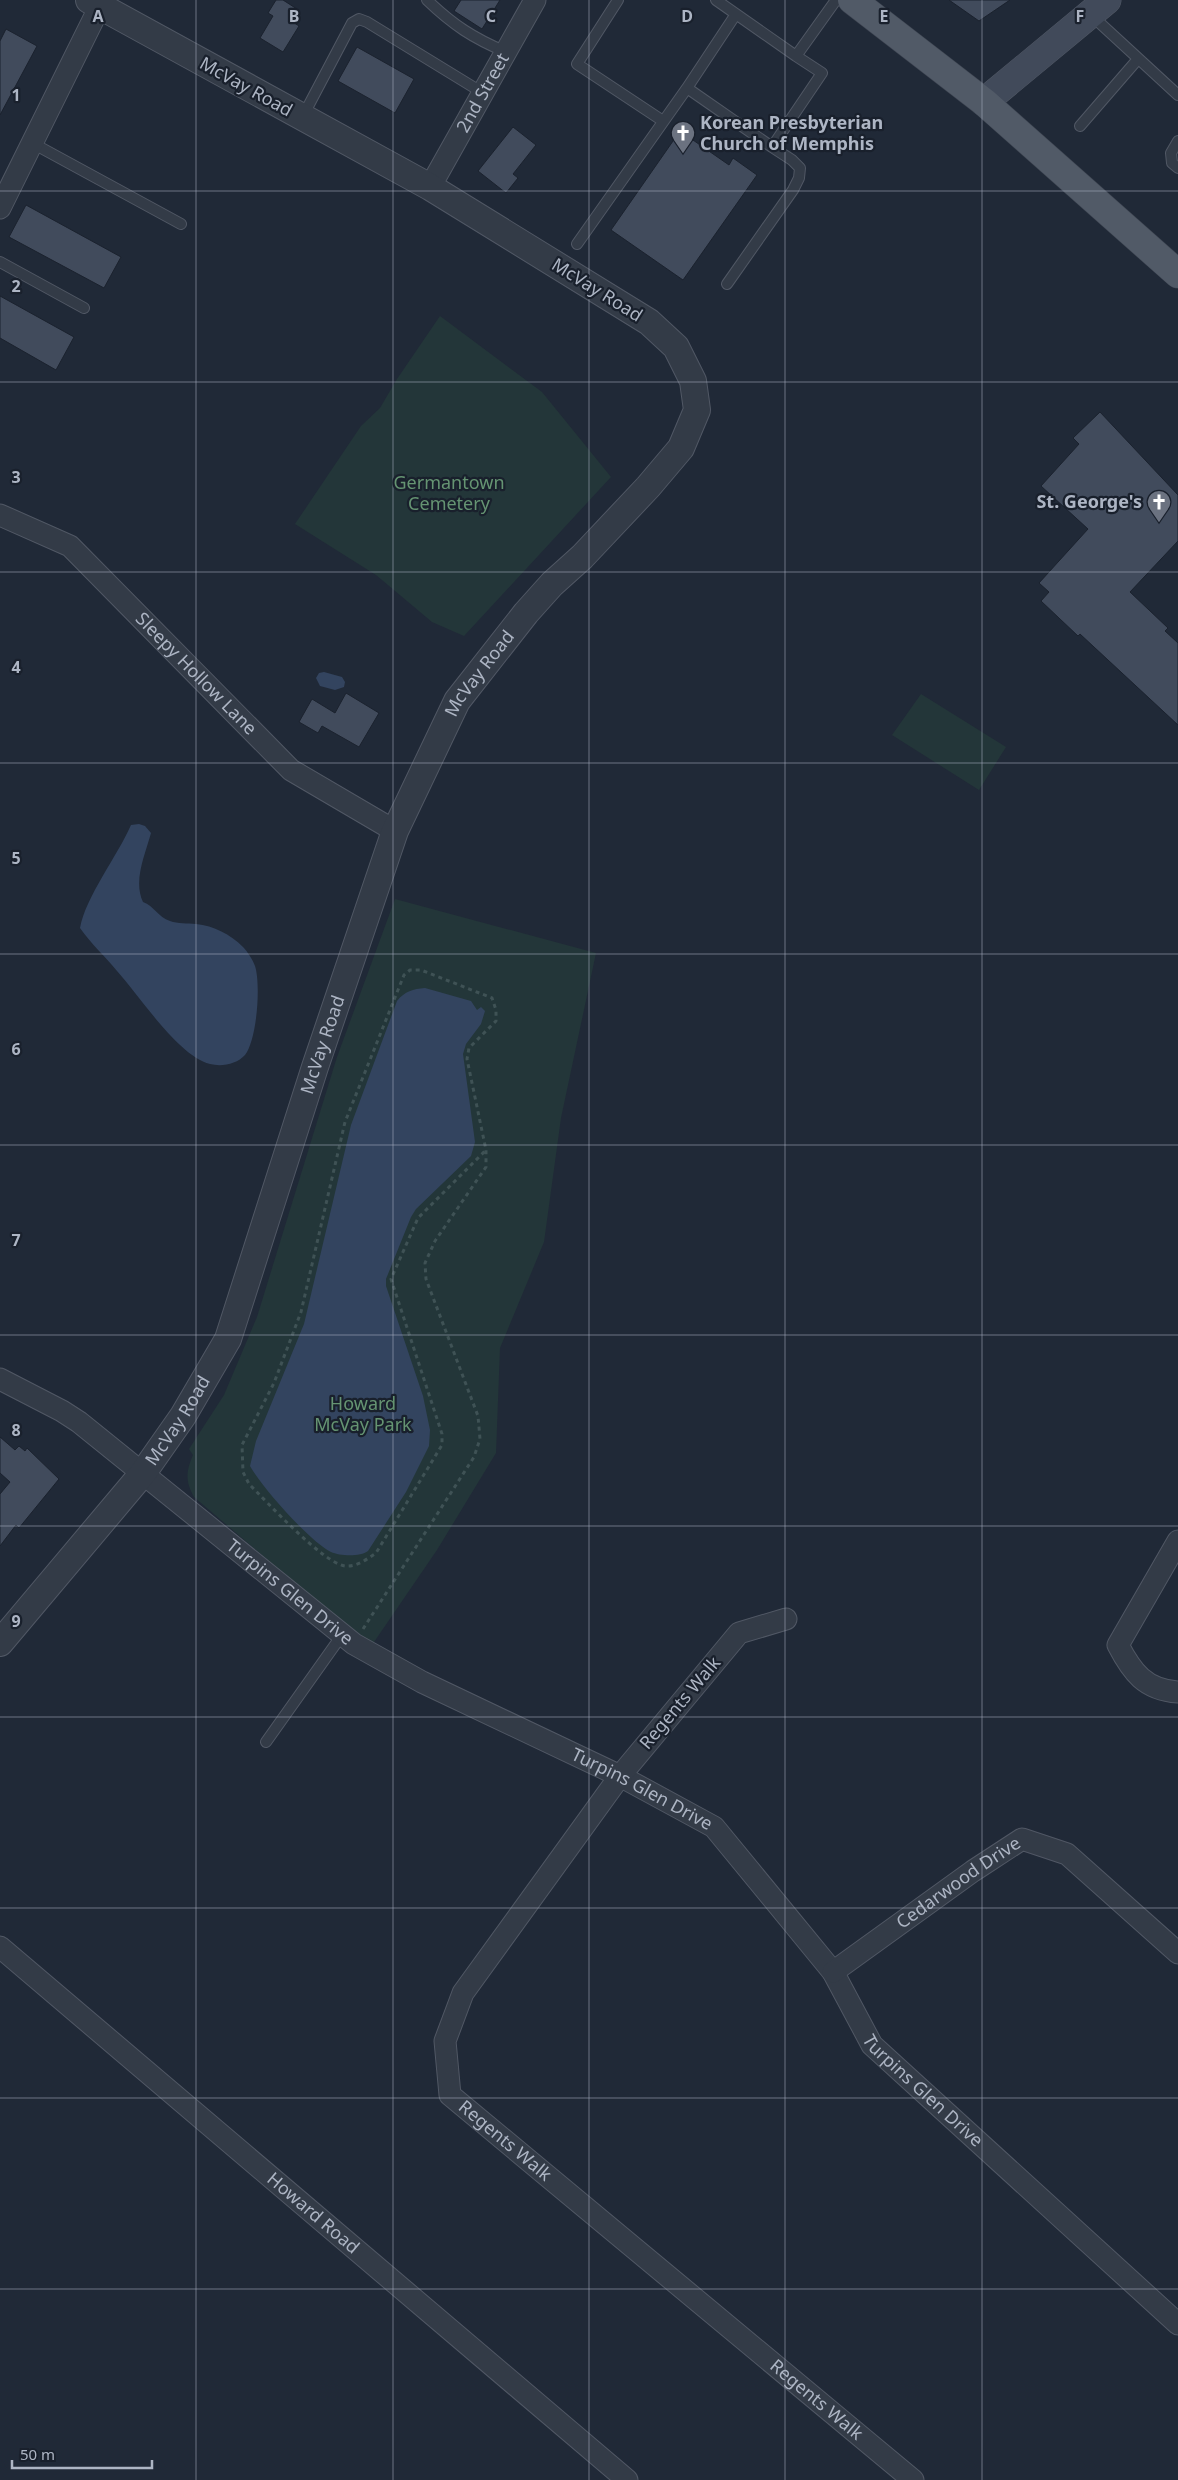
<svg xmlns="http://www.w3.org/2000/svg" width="1178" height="2480" viewBox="0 0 1178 2480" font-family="'Noto Sans',sans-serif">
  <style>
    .green { fill: #233639 }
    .water { fill: #33445f }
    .building { fill: #414b5c; stroke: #1b222e }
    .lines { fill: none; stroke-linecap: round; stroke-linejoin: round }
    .service-casing { stroke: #515865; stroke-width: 12 }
    .minor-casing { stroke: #515865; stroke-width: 23 }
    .tertiary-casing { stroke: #515865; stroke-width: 28 }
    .secondary-casing { stroke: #515865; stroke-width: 29 }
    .primary-casing { stroke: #3d4451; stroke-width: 29 }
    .path { stroke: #3f5255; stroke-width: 3; stroke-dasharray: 4 4; stroke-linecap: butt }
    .service { stroke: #333b47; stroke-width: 10 }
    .minor { stroke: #333b47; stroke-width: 21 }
    .tertiary { stroke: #333b47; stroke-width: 26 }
    .secondary { stroke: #414a5a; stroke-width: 28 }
    .primary { stroke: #515a67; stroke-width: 28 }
    .grid { fill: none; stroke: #adb5c4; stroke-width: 1; stroke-opacity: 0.55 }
    .labels { text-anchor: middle; stroke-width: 4.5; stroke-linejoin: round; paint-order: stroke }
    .street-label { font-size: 18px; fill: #adb5c4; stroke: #19202c }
    .poi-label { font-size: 18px; font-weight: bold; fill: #adb5c4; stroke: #19202c; text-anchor: start }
    .park-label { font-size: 18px; fill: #659472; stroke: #19202c }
    .grid-label { font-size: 16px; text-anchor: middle; font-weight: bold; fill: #adb5c4; stroke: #19202c; stroke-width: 4.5; stroke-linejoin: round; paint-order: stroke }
  </style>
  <rect width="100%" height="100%" fill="#202937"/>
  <path class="green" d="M440 316 542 392 611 477 464 636 432 622 376 575 295 524 361 426 380 408 397 379Z
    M921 694 1006 747 979 790 892 735Z
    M395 899 596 953 561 1118 544 1242 500 1348 496 1453 437 1550 372 1645 345 1626 194 1497C185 1481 186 1471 193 1455L189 1449 224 1395 257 1317 337 1057Z"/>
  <path class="water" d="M324 672 342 677 345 682 344 687 335 690 320 686 316 678 319 673Z
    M139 824 145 826 151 833C145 855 133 881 143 902 154 906 158 917 170 921 178 924 187 923 196 924 214 926 230 934 243 947 247 951 253 960 255 966 261 984 257 1040 245 1055 237 1064 222 1067 210 1064 178 1056 139 995 117 971 105 956 91 944 80 928 86 896 117 857 131 825Z
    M425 988 471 1001 477 1010 481 1007 485 1011 481 1024 466 1044 463 1054 475 1142 471 1156 416 1209 411 1217 386 1279V1286L423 1396 430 1430 429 1446 406 1492 368 1551C360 1557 340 1556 331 1552 310 1542 261 1486 250 1466L256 1441 304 1324 351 1125 397 1001C405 991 413 989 425 988Z"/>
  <path class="building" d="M276 0H283L297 9 290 20 299 26 283 52 260 38 273 16 268 13Z
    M461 0H500L482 29 454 11Z
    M949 0H1010L979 21Z
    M6 29 37 46 0 115V41Z
    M357 47 414 79 395 113 338 81Z
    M513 127 536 145 513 174 518 178 506 193 478 171Z
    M680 131 729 165 733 158 757 175 683 280 611 230Z
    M26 205 121 257 104 288 9 237Z
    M0 296 74 337 56 370 0 338Z
    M1100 412 1178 495V541L1130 592 1168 628 1165 631 1178 643V725L1080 634 1078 636 1041 601 1049 592 1039 583 1088 529 1041 486 1079 444 1073 438Z
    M346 693 379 713 359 747 322 726 318 733 299 722 312 699 335 713Z
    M0 1437 15 1450 19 1446 25 1451 27 1448 59 1479 19 1528 16 1525 0 1546V1494L10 1482 0 1473Z"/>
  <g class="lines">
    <g class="service-casing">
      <path id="service" d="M427 0C453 25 473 38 506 52
        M618 0 577 64 663 121
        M716 0 796 56 836 0
        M1090 14 1178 95
        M687 88 736 14
        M303 116 352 23 359 19 367 22 483 93
        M1080 126 1138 59
        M1178 141 1171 153 1172 163 1178 168
        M34 144 181 224
        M577 244 687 88 772 147 822 73 796 56
        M0 262 84 308
        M727 284 793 190 799 178 800 168 792 160 772 147
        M266 1742 342 1635"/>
    </g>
    <g class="minor-casing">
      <g id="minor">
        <path id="s1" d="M430 187 535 0"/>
        <path d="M0 208 100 6"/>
        <path id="s2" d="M0 515 70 546 291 770 395 831"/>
        <path id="s3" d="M0 1379 62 1411 79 1422 354 1644 422 1682 620 1776 714 1827 833 1972 872 2045 1178 2324"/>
        <path d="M1178 1541 1118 1645C1132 1672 1145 1690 1178 1692"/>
        <path id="s4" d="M786 1619 739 1633 620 1776 463 1993 445 2041 450 2095 913 2480"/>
        <path id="s5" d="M0 1947 627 2480"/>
        <path id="s6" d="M833 1972 973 1871 1022 1839 1067 1854 1178 1953"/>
      </g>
    </g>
    <g class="tertiary-casing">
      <g id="tertiary">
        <path id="s7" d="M0 1643 143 1473 183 1416 228 1339 315 1067 395 831 457 701 526 613 552 584 582 557 648 487 681 448 697 410 693 381 676 347 649 322 430 187 89 0"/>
      </g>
    </g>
    <g class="secondary-casing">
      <path id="secondary" d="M984 102 1107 0"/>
    </g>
    <g class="primary-casing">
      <path id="primary" d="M852 0 984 102 1178 274"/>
    </g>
    <path class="path" d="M363 1629 474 1457 480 1439 478 1416 426 1279 425 1263 435 1241 486 1167V1150L467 1059 469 1048 496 1021V1010L492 998 421 970H410L404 975 345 1122 301 1312 274 1383 242 1445 243 1472 249 1484C267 1502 323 1563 345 1566 357 1567 367 1559 376 1553L442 1445V1434L391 1279 418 1218 486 1150"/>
    <use href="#service" class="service"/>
    <use href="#minor" class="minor"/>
    <use href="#tertiary" class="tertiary"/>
    <use href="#secondary" class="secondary"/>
    <use href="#primary" class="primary"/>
  </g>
  <path class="grid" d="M196 0V2480M393 0V2480M589 0V2480M785 0V2480M982 0V2480M0 191H1178M0 382H1178M0 572H1178M0 763H1178M0 954H1178M0 1145H1178M0 1335H1178M0 1526H1178M0 1717H1178M0 1908H1178M0 2098H1178M0 2289H1178"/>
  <defs>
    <g id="church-pin" transform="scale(1.25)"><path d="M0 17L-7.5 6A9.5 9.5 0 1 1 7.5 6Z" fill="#6b7280" stroke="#19202c"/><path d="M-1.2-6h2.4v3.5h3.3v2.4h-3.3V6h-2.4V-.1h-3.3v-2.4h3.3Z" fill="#fff"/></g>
  </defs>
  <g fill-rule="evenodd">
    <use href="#church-pin" x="683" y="133"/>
    <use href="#church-pin" x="1159" y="502"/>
  </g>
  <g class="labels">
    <g class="street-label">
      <text transform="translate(246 87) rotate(29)" y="6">McVay Road</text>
      <text dy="6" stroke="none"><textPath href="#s1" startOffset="108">2nd Street</textPath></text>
      <text transform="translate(597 290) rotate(32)" y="6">McVay Road</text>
      <text dy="6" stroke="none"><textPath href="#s2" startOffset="256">Sleepy Hollow Lane</textPath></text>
      <text dy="6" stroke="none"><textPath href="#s7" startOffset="1095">McVay Road</textPath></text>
      <text dy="6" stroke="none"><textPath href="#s7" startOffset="690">McVay Road</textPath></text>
      <text dy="6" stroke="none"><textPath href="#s7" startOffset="285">McVay Road</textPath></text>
      <text dy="6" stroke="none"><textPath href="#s3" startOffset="361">Turpins Glen Drive</textPath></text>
      <text transform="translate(680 1703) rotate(-50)" y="6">Regents Walk</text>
      <text dy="6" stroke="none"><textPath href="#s3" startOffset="766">Turpins Glen Drive</textPath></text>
      <text dy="6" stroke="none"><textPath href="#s6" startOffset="154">Cedarwood Drive</textPath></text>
      <text dy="6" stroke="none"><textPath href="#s3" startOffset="1186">Turpins Glen Drive</textPath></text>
      <text dy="6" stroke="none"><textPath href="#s4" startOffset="680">Regents Walk</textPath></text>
      <text dy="6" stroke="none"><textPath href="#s5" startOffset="411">Howard Road</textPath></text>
      <text dy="6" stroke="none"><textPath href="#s4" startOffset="1085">Regents Walk</textPath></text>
    </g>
    <g class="poi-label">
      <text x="700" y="129">Korean Presbyterian<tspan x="700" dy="21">Church of Memphis</tspan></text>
      <text x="1142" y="508" text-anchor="end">St. George's</text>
    </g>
    <g class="park-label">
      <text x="449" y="489">Germantown<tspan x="449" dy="21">Cemetery</tspan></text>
      <text x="363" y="1410">Howard<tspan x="363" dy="21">McVay Park</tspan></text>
    </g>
  </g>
  <g class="grid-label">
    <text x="98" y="22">A</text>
    <text x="294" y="22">B</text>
    <text x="491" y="22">C</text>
    <text x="687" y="22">D</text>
    <text x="884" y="22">E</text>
    <text x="1080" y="22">F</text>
    <text x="16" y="101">1</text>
    <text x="16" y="292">2</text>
    <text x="16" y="483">3</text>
    <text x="16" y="673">4</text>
    <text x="16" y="864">5</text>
    <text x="16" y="1055">6</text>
    <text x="16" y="1246">7</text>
    <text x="16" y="1436">8</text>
    <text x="16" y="1627">9</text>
  </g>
  <path d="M12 2460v8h140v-8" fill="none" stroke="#adb5c4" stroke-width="2.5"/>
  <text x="20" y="2460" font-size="15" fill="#adb5c4" stroke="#19202c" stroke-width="4" paint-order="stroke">50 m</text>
</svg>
